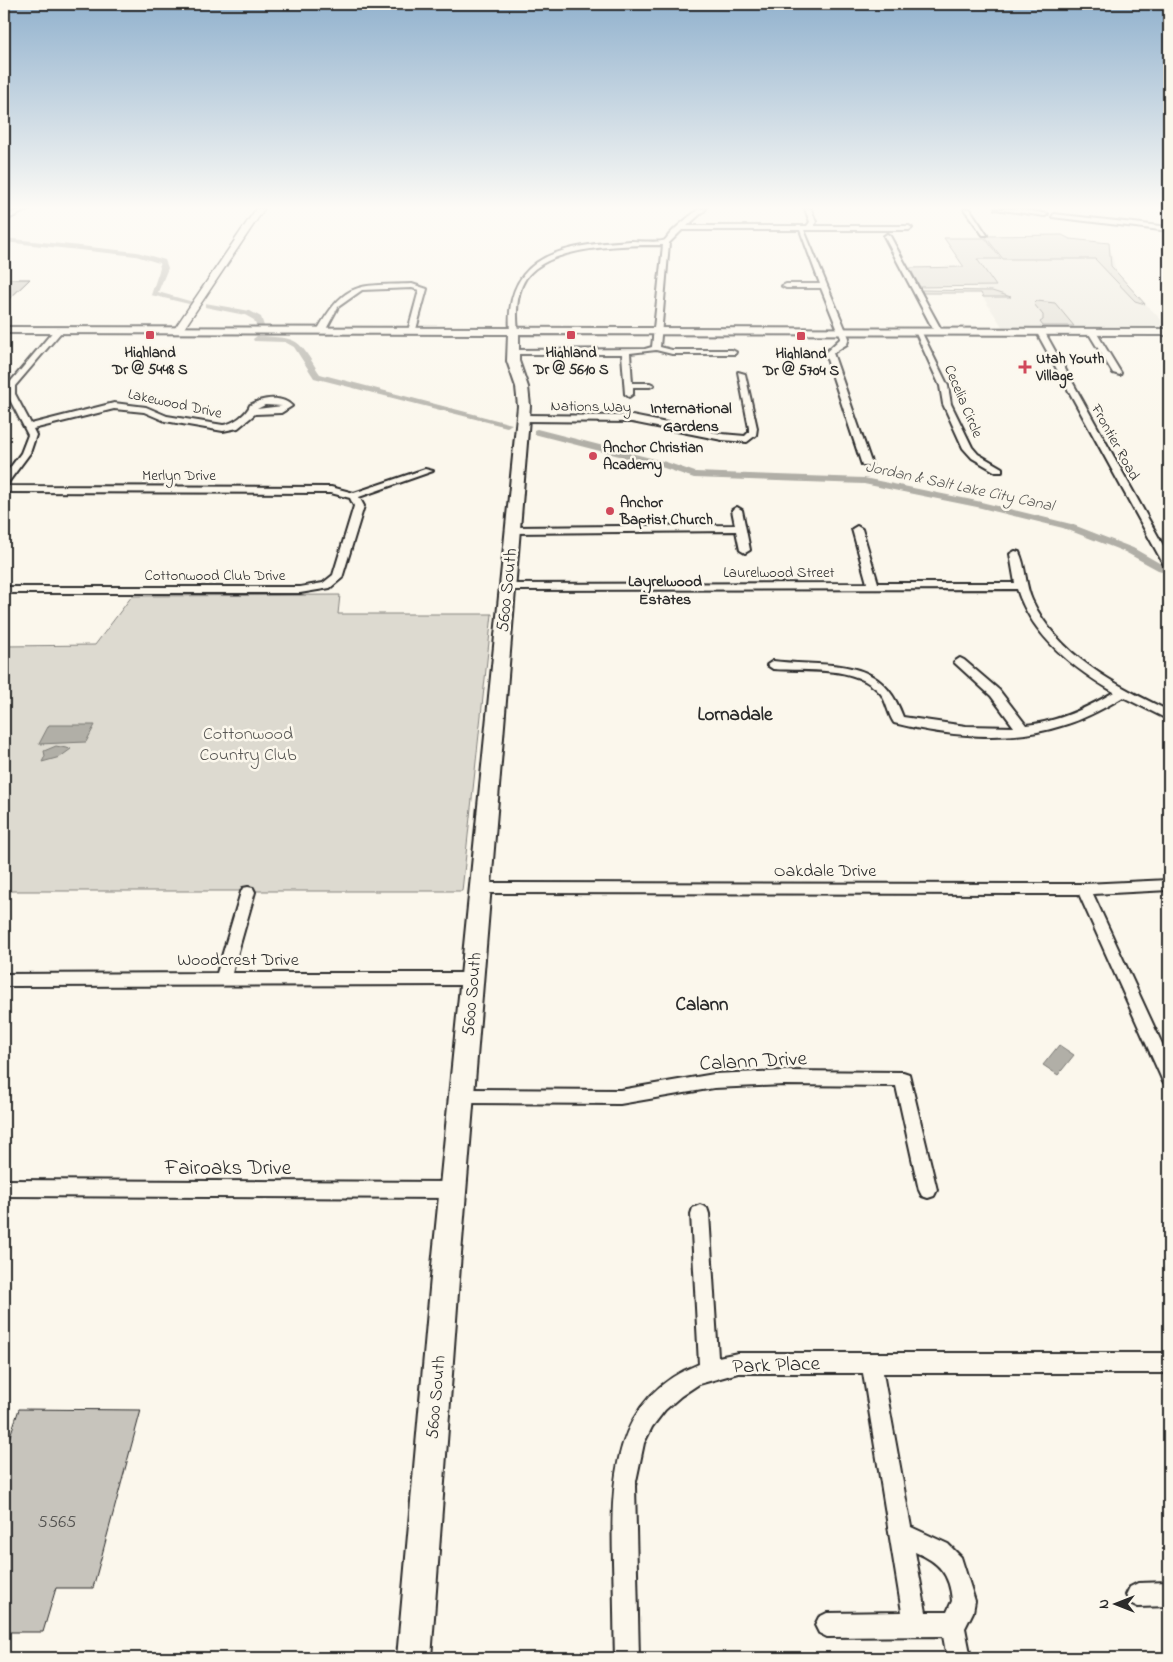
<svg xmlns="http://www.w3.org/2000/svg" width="1173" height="1662" viewBox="0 0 1173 1662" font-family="'Indie Flower',sans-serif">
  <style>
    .built { fill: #ebe8de }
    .green { fill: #dddad0; stroke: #84827e }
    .water { fill: #b1afa7; stroke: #7b7a75 }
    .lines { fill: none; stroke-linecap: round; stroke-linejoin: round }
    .canal { fill: #b1afa7; fill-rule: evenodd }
    .building { fill: #c7c4bc; stroke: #2b2b2b }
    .minor-casing { stroke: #2b2b2b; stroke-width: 4 }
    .tertiary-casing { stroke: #2b2b2b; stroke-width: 3 }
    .secondary-casing { stroke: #2b2b2b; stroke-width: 4 }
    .minor { fill: #fbf7ec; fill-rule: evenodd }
    .tertiary { fill: #fbf7ec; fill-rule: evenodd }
    .secondary { fill: #fbf7ec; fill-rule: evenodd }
    .poi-dot { fill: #d1495b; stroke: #fbf7ec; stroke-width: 2 }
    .labels { text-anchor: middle; stroke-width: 5; stroke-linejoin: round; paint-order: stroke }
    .far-poi-label { font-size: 15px; font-weight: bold; fill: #2b2b2b; stroke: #fbf7ec }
    .far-street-label { font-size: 15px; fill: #2b2b2b; stroke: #fbf7ec }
    .far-neighbourhood-label { font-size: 16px; font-weight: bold; fill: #2b2b2b; stroke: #fbf7ec }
    .far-water-label { font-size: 16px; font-style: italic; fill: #5a5956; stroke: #fbf7ec }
    .street-label { font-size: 18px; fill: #2b2b2b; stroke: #fbf7ec }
    .park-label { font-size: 18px; fill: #585754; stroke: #fbf7ec }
    .near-number-label { font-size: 18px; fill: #52514f }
    .neighbourhood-label { font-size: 19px; font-weight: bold; fill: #2b2b2b; stroke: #fbf7ec }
    .near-street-label { font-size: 21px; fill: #2b2b2b; stroke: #fbf7ec }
  </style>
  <rect width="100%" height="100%" fill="#fbf7ec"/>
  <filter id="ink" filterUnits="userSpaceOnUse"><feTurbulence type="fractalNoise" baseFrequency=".02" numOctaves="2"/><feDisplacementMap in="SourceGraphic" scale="10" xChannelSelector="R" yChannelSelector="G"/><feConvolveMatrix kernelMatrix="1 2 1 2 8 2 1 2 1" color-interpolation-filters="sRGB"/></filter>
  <g filter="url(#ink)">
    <path class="built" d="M1063 235 1071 239 1109 244 1117 274 1169 328H1003L944 237Z"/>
    <path class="green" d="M1062 235 1070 239 1109 243 1111 266 1145 304 1135 301 1095 259H1003L985 236Z
      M944 238H985L1001 259H977L996 286 920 287 910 268 964 267Z
      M922 290 992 291 1011 297H983L981 293H923Z
      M1037 301 1055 303 1074 326H1043L1040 322 1043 320V315L1034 304Z
      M340 595 338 614H492L462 891H4V646L95 645 132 596Z"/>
    <path class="water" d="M49 725H95L86 742 39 744Z
      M56 746 71 749 60 757 42 762 45 756 44 751Z
      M1059 1045 1074 1055 1058 1075 1043 1065Z"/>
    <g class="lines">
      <path class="canal" d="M4 238 137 252 165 260 168 268 158 292 193 302 189 304 151 295 160 268 159 263 136 256 4 242Z
        M205 303 250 311 261 317 264 326 257 328 254 320 245 315 205 307Z
        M257 336C301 338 297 338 320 374L512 424 507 427 314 378 294 347 285 342 254 341 253 339Z
        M537 429 666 462 695 472 864 478 977 501 1071 524 1133 548 1168 568 1162 571 1158 570 1125 552 1063 528 977 507 864 484 694 478 658 466 534 434V430Z"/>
    </g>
    <path class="building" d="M4 279H30L4 304Z
      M19 1409 141 1410 93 1588H56L43 1632H4V1454Z"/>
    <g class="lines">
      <g class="minor-casing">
        <path id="minor" d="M20 209H29L4 221V217Z
          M699 209H706L687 226H807L810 222 805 209H811L816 222 814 226H909L912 228 909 230H804L849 338 847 344 833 353 872 465 870 467 862 465 825 353 841 338 821 288H786L782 286 786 284H820L800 230H682L669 243 660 347 672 350H732L736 352 735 354H672L656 350 630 353 632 383H650L654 385 650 387H633V394L629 397 625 394 622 354H513L509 352 513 350 645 349 652 347 663 245C626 245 550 245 526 278 516 293 516 314 518 331L514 333 510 331C504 252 568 245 631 241 637 241 661 243 665 240 667 238 668 236 670 234 678 225 689 217 699 209Z
          M964 209H970L987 235H983Z
          M995 209H1019L1048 214 1045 216Z
          M1054 214 1169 227V231L1052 217Z
          M887 234 890 236 942 331 941 333 934 331 884 236Z
          M412 284 427 289 415 333 408 331 419 290 412 288 362 290 338 307 324 333 317 331C346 280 358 286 412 284Z
          M55 329 62 331 15 386V394L31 424 114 403 146 407 167 416 223 425C233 424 247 414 250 405 262 398 282 395 292 406L281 413 255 414 238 428 223 431 165 421 144 412 114 409 33 429 36 435 30 453 7 484 4 485V476L21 453 28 435 7 394V386ZM265 405 282 406 257 409Z
          M914 329 921 331 948 386 951 404 972 447 978 454 1002 468V472H996L972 458 963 448 943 404 940 386Z
          M1040 329 1044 331 1169 556V568L1164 565 1036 331Z
          M1089 330 1096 332 1121 373 1120 375 1113 373 1088 332Z
          M738 372 745 374 757 428 756 435 747 442 722 440 632 422 523 421 519 418 523 415 632 416 722 434 745 436 749 432V428Z
          M425 469 433 471 359 497 364 506 342 578 330 588 300 593H4V587H300L323 583 333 575 354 506 350 498 331 493 4 492V486L331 487 354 493Z
          M737 507 742 510 750 550 745 553 740 550 736 531 512 533 507 530 512 527 735 525 732 510Z
          M857 526 862 529 878 583H1015L1010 554 1015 551 1019 552C1026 566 1025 585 1032 600 1058 656 1116 685 1169 711V720L1123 697C1103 709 1083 720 1061 726 1009 743 945 736 894 723 888 714 887 703 881 694 856 664 807 672 773 669L767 665 773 661C827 668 881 653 903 717L966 726 1014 727 991 696 956 664 954 662 960 658 964 660 999 690 1026 725C1058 722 1087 708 1114 692 1074 669 1032 636 1017 589L507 590 502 587 507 584 867 583 852 529Z
          M1169 880V890L1093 894 1169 1059V1084L1163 1082 1161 1077 1079 894 480 893 475 892 473 888 475 884 480 883 1084 884Z
          M248 887 253 888 255 892 232 973H472L478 975 480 979 478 983 472 985 4 986V974L217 973 241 892 243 888Z
          M784 1071 903 1072 909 1074 937 1190 934 1196 928 1198 922 1196 919 1190 896 1086 784 1085 714 1088 620 1104 462 1103 456 1101 453 1096 456 1091 462 1089 620 1090 714 1074Z
          M4 1180 453 1182 459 1184 462 1190 459 1196 453 1198 4 1196Z
          M700 1205 707 1208 709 1214 718 1357 738 1353H1169V1373H883L911 1527 948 1544 961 1557 975 1601 973 1612 965 1628 971 1658H947L943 1636 827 1637 819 1633 815 1625 819 1617 827 1613 902 1612 863 1373H738L699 1384 681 1396 665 1410 652 1427 644 1443 635 1486 639 1658H615C614 1626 614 1594 613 1562 611 1483 611 1398 699 1364L691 1214 693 1208ZM915 1552C939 1562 950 1574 952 1601L947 1612H926Z
          M1169 1582V1606L1138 1607 1130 1603 1126 1595 1130 1587 1138 1583Z"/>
      </g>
      <g class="tertiary-casing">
        <path id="tertiary" d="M256 209H264L181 333H175L173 331Z"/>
      </g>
      <g class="secondary-casing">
        <path id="secondary" d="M4 327 1169 329V335L519 334V361L528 387 530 406 460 1266 431 1658H397L432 1266 518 406 516 387 507 361 508 334 4 333Z"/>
      </g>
      <use href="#minor" class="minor"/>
      <use href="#tertiary" class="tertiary"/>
      <use href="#secondary" class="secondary"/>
    </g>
  </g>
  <linearGradient id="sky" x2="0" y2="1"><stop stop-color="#92b2ce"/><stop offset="0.47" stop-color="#fdfbf6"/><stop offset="1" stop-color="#fdfbf6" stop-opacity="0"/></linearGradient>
  <rect width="1173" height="442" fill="url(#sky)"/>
  <g class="poi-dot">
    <rect x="145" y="330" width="10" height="10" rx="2.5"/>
    <rect x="566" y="330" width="10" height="10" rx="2.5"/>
    <rect x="796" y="331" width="10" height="10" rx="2.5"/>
    <path d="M1022.5 359.5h5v5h5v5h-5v5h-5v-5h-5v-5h5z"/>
    <circle cx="593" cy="456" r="5"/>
    <circle cx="610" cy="511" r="5"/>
  </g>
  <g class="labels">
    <g class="far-poi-label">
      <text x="150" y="357">Highland<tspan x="150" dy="17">Dr @ 5448 S</tspan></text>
      <text x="571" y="357">Highland<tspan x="571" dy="17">Dr @ 5610 S</tspan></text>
      <text x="801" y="358">Highland<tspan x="801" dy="17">Dr @ 5704 S</tspan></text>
      <text x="1036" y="363" text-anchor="start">Utah Youth<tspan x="1036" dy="17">Village</tspan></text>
      <text x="603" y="452" text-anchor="start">Anchor Christian<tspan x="603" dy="17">Academy</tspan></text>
      <text x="620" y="507" text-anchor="start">Anchor<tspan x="620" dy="17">Baptist Church</tspan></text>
    </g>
    <g class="far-street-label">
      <text transform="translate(964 401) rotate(67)" y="5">Cecelia Circle</text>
      <text transform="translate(175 403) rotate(12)" y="5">Lakewood Drive</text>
      <text transform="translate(591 406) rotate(1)" y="5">Nations Way</text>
      <text transform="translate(1116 442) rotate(61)" y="5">Frontier Road</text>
      <text x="179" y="480">Merlyn Drive</text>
      <text x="779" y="577">Laurelwood Street</text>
      <text x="215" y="580">Cottonwood Club Drive</text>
    </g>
    <g class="far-neighbourhood-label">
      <text x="691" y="413">International<tspan x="691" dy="18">Gardens</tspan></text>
      <text x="665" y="586">Layrelwood<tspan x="665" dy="18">Estates</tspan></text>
    </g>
    <g class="far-water-label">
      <text transform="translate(960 485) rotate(12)" y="6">Jordan &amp; Salt Lake City Canal</text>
    </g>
    <g class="street-label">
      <text transform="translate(506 590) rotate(-84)" y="6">5600 South</text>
      <text x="825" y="876">Oakdale Drive</text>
      <text x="238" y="965">Woodcrest Drive</text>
      <text transform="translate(471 994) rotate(-85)" y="6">5600 South</text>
      <text transform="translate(435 1397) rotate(-85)" y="6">5600 South</text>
    </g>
    <g class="park-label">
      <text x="248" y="739">Cottonwood<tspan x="248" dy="21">Country Club</tspan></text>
    </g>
    <g class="near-number-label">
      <text x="57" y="1527">5565</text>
    </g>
    <g class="neighbourhood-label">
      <text x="735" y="720">Lornadale</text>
      <text x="702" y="1010">Calann</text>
    </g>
    <g class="near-street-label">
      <text transform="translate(753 1060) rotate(-3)" y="7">Calann Drive</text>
      <text x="228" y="1174">Fairoaks Drive</text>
      <text transform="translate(776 1364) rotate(-2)" y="7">Park Place</text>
    </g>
  </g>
  <rect width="1173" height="1662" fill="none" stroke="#fbf7ec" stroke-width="20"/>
  <rect x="10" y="10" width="1153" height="1642" fill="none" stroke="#2b2b2b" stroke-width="2" filter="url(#ink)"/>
  <g transform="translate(1116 1604) rotate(270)" stroke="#fbf7ec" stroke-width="4" paint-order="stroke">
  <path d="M0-4L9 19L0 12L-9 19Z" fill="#2b2b2b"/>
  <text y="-8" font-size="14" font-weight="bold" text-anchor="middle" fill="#2b2b2b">N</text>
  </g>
</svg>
